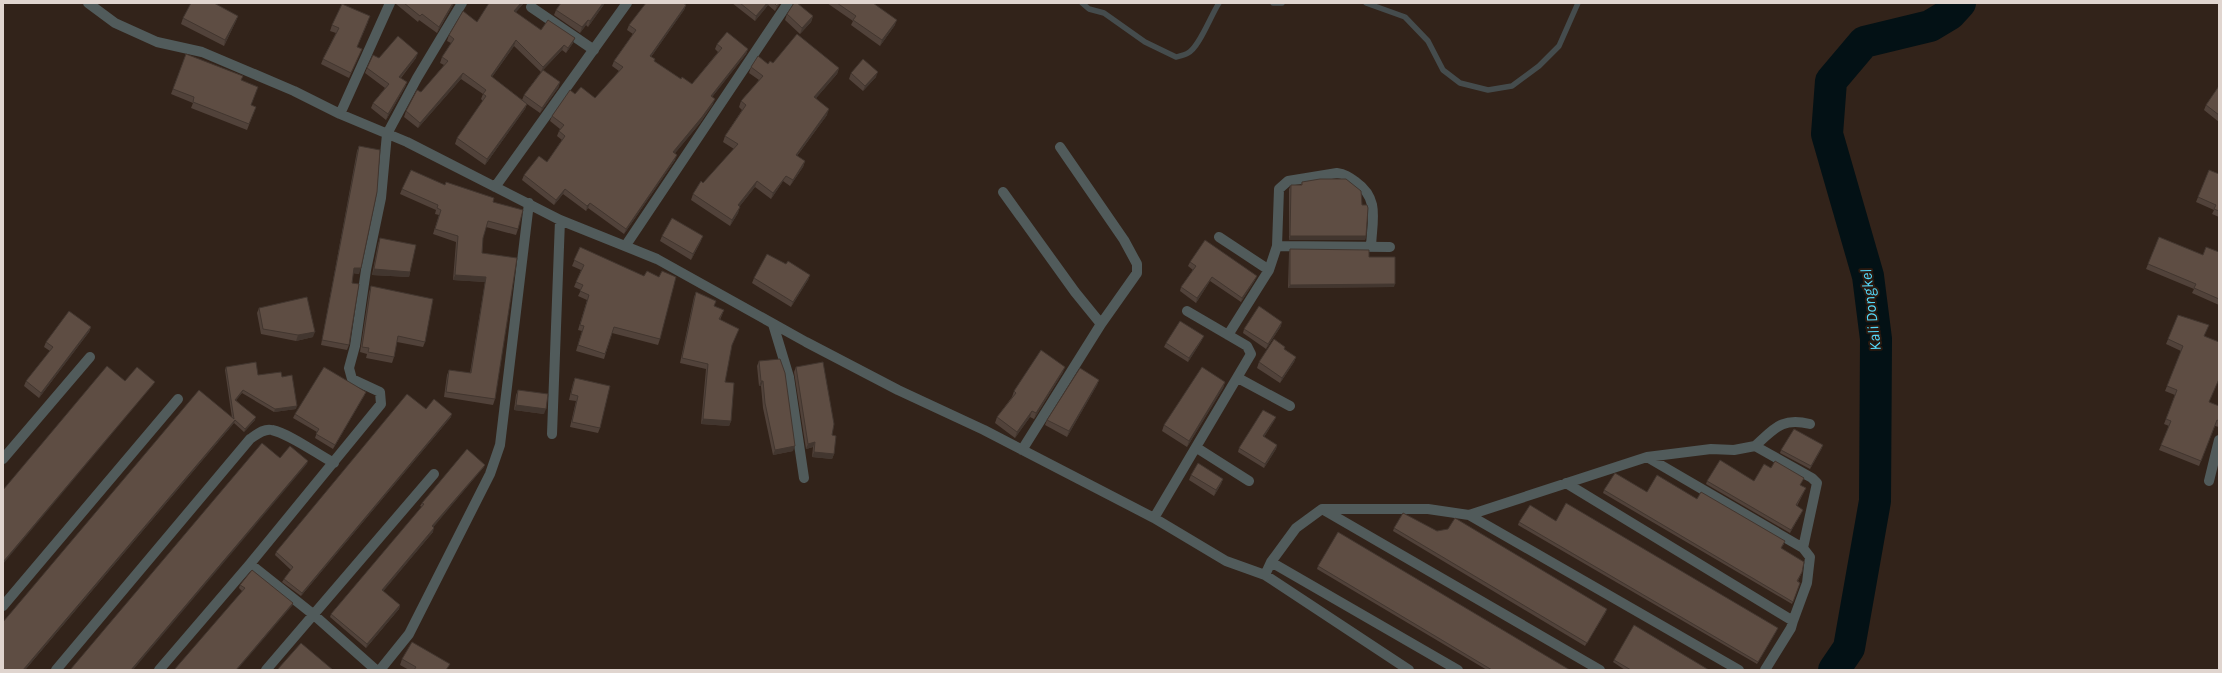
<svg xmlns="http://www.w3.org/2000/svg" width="2222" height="673" viewBox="0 0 2222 673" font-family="Karla,sans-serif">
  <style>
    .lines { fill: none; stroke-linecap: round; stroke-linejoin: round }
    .stream { stroke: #454c4d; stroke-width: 5.5 }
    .river { stroke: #031115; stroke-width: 32 }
    .minor { stroke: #515b5b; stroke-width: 10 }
    .wall { fill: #51423a; fill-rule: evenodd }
    .shaded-wall { fill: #42362f }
    .building { fill: #5e4d43; stroke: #42362f }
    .labels { text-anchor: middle; stroke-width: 4; stroke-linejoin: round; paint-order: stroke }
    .water-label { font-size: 16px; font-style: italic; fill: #55d7f7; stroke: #281910 }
  </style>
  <rect width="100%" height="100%" fill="#32231a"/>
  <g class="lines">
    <path class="stream" d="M1082 3 1089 9 1104 13 1145 42 1176 57C1180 56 1185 55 1188 53 1199 48 1211 15 1219 3
      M1273 3H1282
      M1366 3 1405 17 1428 41 1443 70 1460 83 1488 90 1512 86 1539 66 1559 46 1578 3
      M1944 3 1950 14"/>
    <path class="river" d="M1834 670 1849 648 1875 501 1876 339 1868 276 1827 134 1831 81 1864 42 1930 26 1950 14 1960 3"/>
    <path class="minor" d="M88 3 115 23 157 42 202 52 294 91 340 114 407 142 560 220 657 259 806 342 898 390 984 430 1154 518 1226 561 1265 575 1409 670
      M531 7 594 50
      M340 114 390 3
      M495 187 627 3
      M1003 192 1075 292 1101 324
      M1219 237 1269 270
      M626 245 788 3
      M1277 246 1390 247
      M773 324 789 377 804 478
      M1228 335 1269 270 1277 246 1279 189 1288 181 1337 173C1345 174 1349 177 1356 182 1380 199 1372 220 1371 247
      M1238 378 1290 406
      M552 434 560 220
      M1755 446C1775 428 1782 417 1810 424
      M1197 448 1249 481
      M1022 450 1101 324 1137 273V264L1124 240 1060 147
      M1647 457 1803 548
      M3 459 90 357
      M2209 481 2219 440
      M1566 483 1793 621 1791 628 1765 670
      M1322 509 1600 670
      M1469 515 1739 670
      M1154 518 1251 354 1247 346 1187 311
      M1271 562 1458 670
      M250 564 314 615 376 670
      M1265 575 1271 562 1296 528 1322 509H1428L1469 515 1647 457 1711 449 1734 450 1755 446 1812 478 1817 483 1803 548 1810 557 1807 583 1793 621
      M3 606 178 399
      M56 670 250 439C256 435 264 428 272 430 290 434 317 454 334 463
      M159 670 250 564 381 404 380 392 352 379 349 368 355 346 366 270 381 198 387 134 417 78 462 3
      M266 670 434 474
      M380 670 409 634 490 474 500 445 529 203"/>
  </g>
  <path class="wall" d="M397 3H454L437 33 419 20 418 22 396 4Z
    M524 3 515 12 541 30 573 43 566 53 562 50 543 70 560 82 558 88 540 113 527 104 525 109 485 165 455 144 457 138 483 101 481 99 483 94 461 79 418 128 404 117 406 111 444 65 440 63 442 57 451 43 447 41 449 35 477 22ZM514 46 541 72 524 95 522 100 492 77Z
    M561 3H605L588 27 586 25 580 33 554 15 556 10Z
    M732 3H780L775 11 768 5 755 21Z
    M827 3H873L895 25 880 46 851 25 853 21Z
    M686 5 684 10 651 57 655 59 654 61 681 79 692 84 718 52 715 49 717 44 748 49 746 54 712 97 713 104 700 123 675 153V160L624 234 588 208 586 211 563 194 554 205 522 180 524 175 547 162 562 140 557 136 559 131 560 129 550 121 552 116 575 94 595 98 619 71 612 66 614 61 633 34 627 30 629 25Z
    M787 14 813 16 811 22 800 34 785 20Z
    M238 16 236 21 224 46 181 24 183 18Z
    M368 22 357 47 362 49 349 78 321 64 323 59 336 33 330 31 332 25Z
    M186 54 241 80 251 105 256 107 247 130 191 108 193 103 171 94Z
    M379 58H416L401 78 407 82 405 87 386 120 371 108 373 103 385 88 365 73 367 68Z
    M773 63 839 68 837 74 816 98 827 115 797 156 805 161 803 167 790 186 783 181 771 199 755 187 739 207 738 213 730 226 691 200 693 194 734 149 723 142 725 136 742 110 739 107 741 101 759 80 749 73 751 67 768 64Z
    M851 73 876 77 863 91 849 79Z
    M2219 86V122L2204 110 2206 105Z
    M359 146V274L353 273 352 283 349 345 347 350 321 345 357 151Z
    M2209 170 2219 174V217L2212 214 2214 210 2196 202Z
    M1302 182 1366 236 1365 240H1289V189L1291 185H1301Z
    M445 185 493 202 518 229 516 235 486 227 483 238 482 253 517 258 495 399 493 405 444 397 447 375 449 370 470 373 485 282 453 280 456 242 433 234 439 215 435 214 436 210 400 194 402 189Z
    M662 236 701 241 691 260 660 241Z
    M2159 237 2203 255 2219 252V305L2192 293 2194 289 2146 269Z
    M380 238 410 272 409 277 372 275 378 244Z
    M580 247 660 339 658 345 612 333 604 359 576 351 582 331 578 330 587 300 578 296 581 290 574 287 581 270 572 266Z
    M1290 249 1369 257 1394 287 1288 288 1289 253Z
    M1190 262 1255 280 1241 302 1210 281 1196 303 1180 291 1181 287 1193 270 1188 266Z
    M786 264 810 275 808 280 791 307 752 283 754 278Z
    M371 286 425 342 423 347 397 342 394 357 392 363 366 358 367 354 360 352 369 292Z
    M696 292 716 301 714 306 724 310 720 320 739 329 731 346 725 382 731 421 729 426 701 424 706 369 680 363 694 297Z
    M259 308 313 337 296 341 261 334 257 313Z
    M2178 315 2205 336 2209 402 2219 406V427L2215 426 2199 466 2159 450 2169 426 2164 424 2175 395 2165 391 2181 351 2166 344Z
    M1281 326 1266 349 1243 333 1244 329Z
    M91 327 89 332 39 398 24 386 26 381 50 351 44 347 46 342Z
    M1202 340 1188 362 1164 347 1166 343Z
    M1284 350 1296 357 1294 362 1280 383 1257 368 1259 362Z
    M759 361 793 451 773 455 763 408 761 386H759L757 366Z
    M226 367 258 375 282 377 296 409 274 412 242 393 236 400 255 420 244 432 234 423 25 670H3L232 418 225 370Z
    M796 367 832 435 834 454 832 459 812 457 813 447 806 449 794 372Z
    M1063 372 1034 419 1030 417 1015 438 995 423 997 417 1012 397 1014 391Z
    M575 378 600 428 598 433 570 427 576 401 569 400 573 383Z
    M1099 380 1097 385 1067 437 1045 425 1047 420Z
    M1225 382 1223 388 1187 447 1162 431 1164 425Z
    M518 390 544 414 514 410 516 395Z
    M366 392 364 396 333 449 315 438 317 432 293 418 295 414Z
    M426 409 451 417 301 596 282 582 284 579 291 570 275 555 276 552Z
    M1276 417 1274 421 1264 437 1277 445 1276 449 1264 468 1238 452 1239 448Z
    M1822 448 1810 469 1780 453 1781 450Z
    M485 465 483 468 433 527V532L383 591 400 605 399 609 366 648 330 617 331 614 422 507 420 506 422 503Z
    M1771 468 1804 478 1800 485 1806 488 1797 506 1802 512 1790 533 1706 484 1707 481H1754Z
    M1191 475 1223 479 1221 484 1214 496 1189 480Z
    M1604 490 1647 492 1697 499 1784 544 1781 548 1802 572 1798 581 1800 583 1792 604 1603 493Z
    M1556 521 1777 630 1757 664 1518 525 1519 522Z
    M1394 528 1437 531 1606 612 1585 646 1393 531Z
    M1318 566 1570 670H1487L1317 569Z
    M240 585 293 603 292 606 242 591 239 588Z
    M402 659 447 670H409L400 665Z
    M1614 660 1709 670H1625L1613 662Z"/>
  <path class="shaded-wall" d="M453 3H454L437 33 439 27Z
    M521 3H524L512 17 514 11Z
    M603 3H605L588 27 590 21Z
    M767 3H769L768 5 755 21 756 16Z
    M779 3H780L775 11 777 6Z
    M686 5 684 10 648 61 650 56Z
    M238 16 236 21 224 46 225 40Z
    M813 16 811 22 800 34 802 28Z
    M588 20 586 25 580 33 582 27Z
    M897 20 895 25 880 46 882 40Z
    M575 38 573 43 566 53 568 48Z
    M516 40 514 46 489 81 491 76Z
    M564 45 562 50 541 72 543 67Z
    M748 49 746 54 709 101 711 96Z
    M418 53 416 58 397 82 399 77Z
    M839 68 837 74 812 103 814 97Z
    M878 72 876 77 863 91 865 86Z
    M463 73 461 79 418 128 420 123Z
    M407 82 405 87 386 120 388 114Z
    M560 82 558 88 540 113 542 108Z
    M715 99 713 104 700 123 672 157 673 152Z
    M527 104 525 109 485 165 487 159Z
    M829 109 827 115 793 161 796 155Z
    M677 155 675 160 624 234 626 229Z
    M805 161 803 167 790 186 793 180Z
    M786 176 783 181 771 199 773 193Z
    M757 181 755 187 736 211 738 205Z
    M565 189 563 194 554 205 556 200Z
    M590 203 588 208 586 211 587 206Z
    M740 207 738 213 730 226 732 220Z
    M703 236 701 241 691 260 693 254Z
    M1290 236H1366L1365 240H1289Z
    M354 268H361L359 274 352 273Z
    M374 269 410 272 409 277 372 275Z
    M455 275 486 277 485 282 453 280Z
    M810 275 808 280 791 307 793 302Z
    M1257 276 1255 280 1241 302 1242 298Z
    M1212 277 1210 281 1196 303 1197 298Z
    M1395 284 1394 287 1288 288 1290 285Z
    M1282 322 1281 326 1266 349 1268 344Z
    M91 327 89 332 39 398 41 393Z
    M315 332 313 337 296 341 298 335Z
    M1204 336 1202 340 1188 362 1189 358Z
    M1296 357 1294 362 1280 383 1282 378Z
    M1065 367 1063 372 1034 419 1036 413Z
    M1099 380 1097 385 1067 437 1069 431Z
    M761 381H763L761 386H759Z
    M155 382 153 385 3 564V562Z
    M1225 382 1223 388 1187 447 1189 441Z
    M243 390 242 393 234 403 235 400Z
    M366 392 364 396 333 449 335 445Z
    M516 405 546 409 544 414 514 410Z
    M297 406 296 409 274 412 275 409Z
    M1032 411 1030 417 1015 438 1017 432Z
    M452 414 451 417 301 596 302 593Z
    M256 417 255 420 244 432 245 429Z
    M1276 417 1274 421 1262 440 1263 436Z
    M703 419 731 421 729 426 701 424Z
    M235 420 234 423 25 670H23Z
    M815 442 813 447 806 449 808 444Z
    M1277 445 1276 449 1264 468 1265 464Z
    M1823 445 1822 448 1810 469 1811 466Z
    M795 446 793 451 773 455 775 450Z
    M814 452 834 454 832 459 812 457Z
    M308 461 307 464 133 670H131Z
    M485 465 483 468 431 530 432 526Z
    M1223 479 1221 484 1214 496 1216 490Z
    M1803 510 1802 512 1790 533 1791 530Z
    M434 528 433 532 381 594 382 590Z
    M293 603 292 606 237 670H236Z
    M400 605 399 609 366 648 367 644Z
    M1607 609 1606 612 1585 646 1587 643Z"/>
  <path class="building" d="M191 3H214L238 16 225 40 183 18Z
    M404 3H453L439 27 422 14 420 16Z
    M489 3H521L514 11 541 30 548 20 575 38 568 48 564 45 543 67 516 40 491 76 527 104 487 159 457 138 486 96 483 94 486 90 463 73 420 123 406 111 417 90 421 92 448 61 442 57 454 39 449 35 463 11 477 22Z
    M561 3H603L590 21 588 20 582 27 556 10Z
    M646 3H683L686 5 650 56 655 59 654 61 681 79 682 77 692 84 722 48 717 44 727 32 748 49 711 96 715 99 702 117 673 152 677 155 626 229 590 203 587 206 565 189 556 200 524 175 539 156 547 162 565 136 559 131 564 125 552 116 570 90 575 94 581 87 595 98 623 67 614 61 636 30 629 25Z
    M740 3H767L756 16Z
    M774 3H779L777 6Z
    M794 3H797L813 16 802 28 787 14Z
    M837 3H873L897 20 882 40 853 20 856 16Z
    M342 4 370 16 357 47 362 49 351 73 323 59 339 28 332 25Z
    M797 34 839 68 814 97 829 109 796 155 805 161 793 180 786 176 773 193 757 181 738 205 740 207 732 220 693 194 701 181 703 183 738 144 725 136 746 105 741 101 763 76 751 67 758 56 768 64 770 61 773 63Z
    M398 36 418 53 399 77 407 82 388 114 373 103 389 84 367 68 373 55 379 58Z
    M186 54 243 76 241 80 258 87 251 105 256 107 249 124 193 102 194 97 173 89Z
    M863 59 878 72 865 86 851 73Z
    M543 70 560 82 542 108 524 95Z
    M2219 86V115L2206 105Z
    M359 146 380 150 377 192 361 268H354L352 283 359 284 349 345 322 340Z
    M411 170 445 185 446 182 494 198 493 202 523 210 518 229 488 221 483 238 482 253 517 258 495 399 446 392 449 370 471 373 486 277 455 275 458 236 435 229 441 210 437 208 438 205 402 189Z
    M2209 170 2219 174V211L2214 209 2216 205 2198 197Z
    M1320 179H1346L1361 191 1362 205H1367L1368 208 1366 236H1290L1291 185H1302V182Z
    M672 218 703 236 693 254 662 236Z
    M2159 237 2203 255 2206 247 2219 252V299L2194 288 2196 284 2148 264Z
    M380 238 416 245 410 272 374 269Z
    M1205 240 1257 276 1242 298 1212 277 1197 298 1181 287 1196 266 1190 262Z
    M580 247 644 276 647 271 659 277 662 271 676 277 660 339 614 327 605 354 578 345 584 326 580 325 589 295 580 291 583 285 576 282 584 265 574 260Z
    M1290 249 1369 250V257H1395V284L1290 285Z
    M767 254 786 264 788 261 810 275 793 302 754 278Z
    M371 286 433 299 425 342 398 336 394 357 368 352 369 348 362 347Z
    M696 292 716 301 714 306 724 310 719 319 739 329 732 345 725 382 734 383 731 421 703 419 708 364 682 358Z
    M307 297 315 332 298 335 263 329 259 308Z
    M1259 306 1282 322 1268 344 1244 329Z
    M69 311 91 327 41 393 26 381 53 347 46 342Z
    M2178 315 2209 325 2204 336 2219 342V379L2209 402 2219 406V421L2217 420 2201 461 2161 445 2171 421 2166 419 2177 390 2167 386 2183 346 2168 339Z
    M1180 321 1204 336 1189 358 1166 343Z
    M1274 339 1285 347 1284 349 1296 357 1282 378 1259 362Z
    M1041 350 1065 367 1036 413 1032 411 1017 432 997 417 1016 393 1014 391Z
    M780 359 785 373 795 446 775 450 765 403 763 381H761L759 361Z
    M256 362 258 375 281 372 282 377 292 375 297 406 275 409 243 390 235 400 256 417 245 429 235 420 23 670H3V622L199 390 234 419 226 367Z
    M823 362 834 424 832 435 836 436 834 454 814 452 815 442 808 444 796 367Z
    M107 366 125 381 137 367 155 382 3 562V490Z
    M324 367 366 392 335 445 316 434 319 429 295 414Z
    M1202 367 1225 382 1189 441 1164 425Z
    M1080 368 1099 380 1069 431 1047 420Z
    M575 378 610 386 600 428 572 422 578 396 571 394Z
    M518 390 548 394 546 409 516 405Z
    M407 394 426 409 434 399 452 414 302 593 284 579 293 567 276 552Z
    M1263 410 1276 417 1263 436 1277 445 1265 464 1239 448Z
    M1794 429 1823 445 1811 466 1781 450Z
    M262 443 280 458 290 446 308 461 131 670H70Z
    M467 449 485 465 432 526 434 528 382 590 400 605 367 644 331 614 424 504 422 503Z
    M1720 460 1754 481 1764 464 1771 468 1775 461 1804 478 1800 485 1806 488 1796 505 1803 510 1791 530 1707 481Z
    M1198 463 1223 479 1216 490 1191 475Z
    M1615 473 1647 492 1657 475 1697 499 1701 492 1785 541 1781 548 1804 562 1802 572 1797 581 1800 583 1793 602 1604 490Z
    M1566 503 1778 628 1758 662 1519 522 1530 505 1556 521Z
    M1403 513 1437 531 1448 529 1455 518 1607 609 1587 643 1394 528Z
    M1338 532 1570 670H1492L1318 566Z
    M252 570 293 603 236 670H174L245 588 240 585Z
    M1634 625 1709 670H1631L1614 660Z
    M412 642 450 664 446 670H414L416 667 402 659Z
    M301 643 333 670H277Z"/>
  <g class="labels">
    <g class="water-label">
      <text transform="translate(1870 310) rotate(-97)" y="6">Kali Dongkel</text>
    </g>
  </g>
  <rect width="2222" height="673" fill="none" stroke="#e0d5cf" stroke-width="8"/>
</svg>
